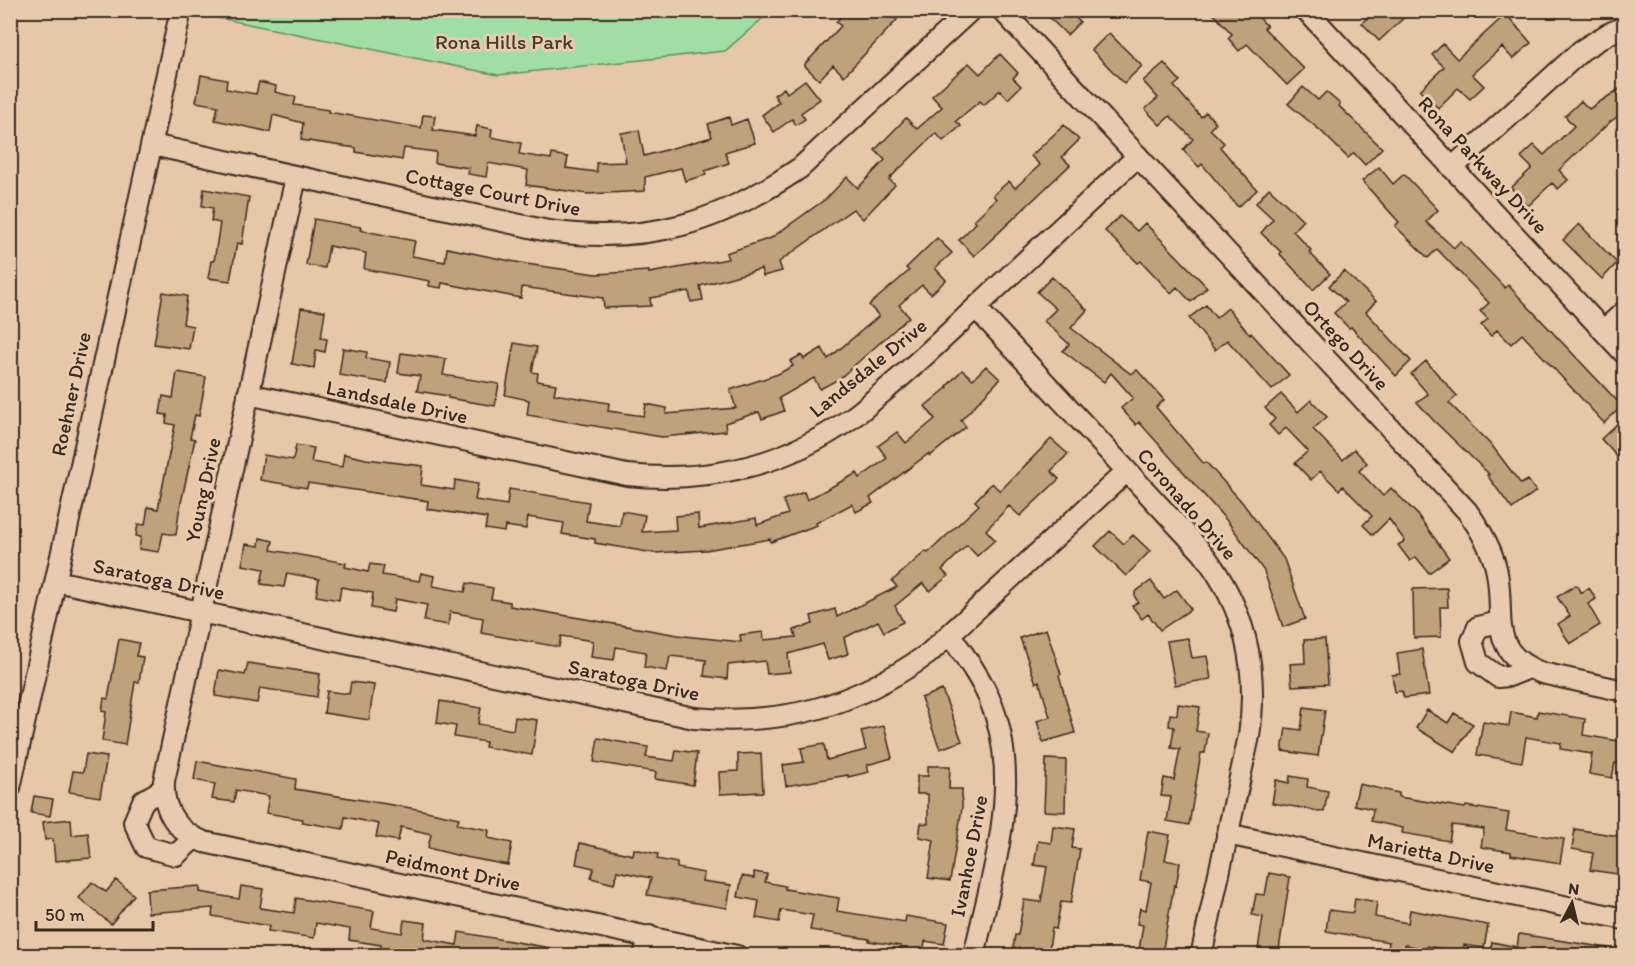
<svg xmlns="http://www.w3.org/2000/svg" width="1635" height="966" viewBox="0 0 1635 966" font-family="Itim,sans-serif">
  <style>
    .green { fill: #a1dea5; stroke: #6e8462; stroke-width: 1.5 }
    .building { fill: #bfa17c; stroke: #3b2a1e; stroke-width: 1.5 }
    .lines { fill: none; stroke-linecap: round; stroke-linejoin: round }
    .minor-casing { stroke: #3b2a1e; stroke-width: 24 }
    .minor { stroke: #e8cbaf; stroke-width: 20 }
    .labels { text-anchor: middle; stroke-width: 6; stroke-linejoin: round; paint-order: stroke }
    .park-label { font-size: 21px; fill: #453c2c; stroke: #e8cbaf }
    .street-label { font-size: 21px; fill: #3b2a1e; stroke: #e8cbaf }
  </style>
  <rect width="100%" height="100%" fill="#e6c7a7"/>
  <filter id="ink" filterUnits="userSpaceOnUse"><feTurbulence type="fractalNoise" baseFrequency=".0167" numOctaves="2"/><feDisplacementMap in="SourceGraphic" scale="12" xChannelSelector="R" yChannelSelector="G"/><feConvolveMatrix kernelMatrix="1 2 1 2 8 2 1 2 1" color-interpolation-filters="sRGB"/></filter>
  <g filter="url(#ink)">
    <path class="green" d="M185 11H771L725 51 498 75Z"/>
    <path class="building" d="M847 10H887L897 20 844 76 833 65 819 80 804 65 841 26 836 22Z
      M1042 10H1068L1080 22 1067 35Z
      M1210 10H1252L1267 26 1264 28 1304 69 1287 85 1247 44 1239 51 1228 38 1232 34Z
      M1376 10H1412L1379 41 1362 23Z
      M1506 14 1531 43 1513 59 1502 47 1472 74 1484 86 1470 99 1458 88 1438 108 1420 90 1444 67 1432 55 1443 44 1457 59Z
      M1109 33 1142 66 1124 83 1092 50Z
      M1000 54 1018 73 1013 78 1021 86 1008 99 1000 90 984 105 980 101 956 121 961 126 943 141 936 133 889 179 895 185 863 219 853 209 779 262 782 271 763 276 761 269 700 286 703 300 691 302 689 291 650 298 651 306 604 308 603 298 522 287 521 298 442 283 441 288 429 286 430 281 364 269 366 253 329 246 325 268 306 265 314 219 361 227 360 230 415 241 412 256 445 262 447 248 526 264 596 274 649 271V273L728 259 726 253 771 238 827 198 847 177 858 188 885 160 875 150 906 118 917 129 942 107 932 96 969 63 980 74Z
      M1164 63 1180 81 1174 86 1201 117 1206 112 1216 123 1210 129 1224 143 1220 147 1257 190 1238 207 1202 164 1199 167 1183 150 1193 139 1170 116 1160 125 1145 109 1158 98 1143 81Z
      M201 75 227 80 226 89 256 94 259 82 276 86 275 92 296 97 294 105 329 110 328 112 421 128 423 115 435 116 433 130 475 136 477 126 492 129 491 137 521 143 519 154 551 159 552 154 568 157 566 168 597 172 596 163 626 162 621 133 639 130 644 156 712 137 708 124 729 117 731 125 747 119 755 143 725 152 729 163 705 171 706 175 685 181 681 168 645 177V191L588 194 526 185 528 170 488 163 486 177 468 174 469 168 435 163 436 152 404 148 402 160 356 152V148L301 140 303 123 273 115 270 132 215 120 218 106 196 102Z
      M805 80 820 99 801 113 805 119 796 125 792 119 774 132 762 115 779 102 774 95 784 88 787 93Z
      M1624 86V112L1610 122 1559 170 1568 180 1558 189 1552 183 1528 206 1511 188 1532 168 1521 157 1534 145 1544 155 1574 126 1565 116 1581 101 1589 109Z
      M1303 87 1318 100 1326 92 1340 104 1339 106 1382 148 1365 165 1354 153 1348 158 1321 131 1288 104Z
      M1064 125 1079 140 1062 157 1070 165 974 256 959 240 976 223 974 220 996 199 993 195 1009 181 1015 188 1040 165 1031 156Z
      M1379 167 1393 184 1404 174 1438 210 1426 222 1454 248 1460 241 1505 288 1508 285 1622 406 1604 423 1522 334 1511 344 1497 330 1491 336 1481 325 1488 319 1480 311 1489 303 1437 249 1428 258 1395 226 1399 222 1362 181Z
      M1269 188 1303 220 1293 231 1311 250 1309 252 1330 274 1313 290 1280 254 1281 252 1261 233 1273 219 1256 203Z
      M204 189 249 197 242 244 237 243 230 281 208 278 211 261H214L220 223 211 221 213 208 202 206Z
      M1120 216 1137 231 1145 223 1207 287 1191 302 1177 287 1171 293 1141 261 1138 263 1105 231Z
      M1579 224 1617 263 1602 279 1563 240Z
      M937 238 952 253 935 268 946 280 931 294 922 285 899 305 909 317 839 379 820 389 814 378 779 398 784 411 762 419 759 412 725 423 726 431 662 437 527 415 529 400 505 395 514 343 537 347 532 372 538 373 537 381 556 384 554 394 609 403 608 411 644 416 646 404 667 408 666 414 736 408 730 390 778 374 793 366 790 361 801 355 804 359 822 348 828 359 879 316 869 305 909 271 906 268Z
      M1344 271 1376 301 1366 312 1411 361 1396 376 1351 327 1349 328 1334 313 1346 302 1329 286Z
      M1052 277 1087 310 1071 328 1131 374 1137 370 1164 400 1156 407 1204 464 1206 462 1242 502 1284 559 1305 619 1283 627 1264 571 1228 522 1139 422 1136 425 1121 408 1133 398 1111 373 1104 382 1063 351 1069 344 1044 321 1056 309 1037 292Z
      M163 292 187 296 183 324 193 326 189 349 154 344Z
      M1206 305 1216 318 1228 308 1250 335 1251 333 1289 375 1272 390 1227 340 1215 350 1189 318Z
      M301 308 325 311 321 338 327 339 325 352 316 350 314 368 292 364Z
      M343 348 367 352 366 358 390 362 387 383 339 375Z
      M401 353 446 359 443 375 499 384 495 406 448 398V396L417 391 420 376 398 373Z
      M1426 361 1457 396 1449 403 1493 447 1521 484 1528 480 1536 491 1512 509 1487 475 1489 474 1434 421 1417 402 1428 394 1411 374Z
      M986 366 1000 379 961 420 966 427 930 456 928 454 870 498 873 503 856 512 852 504 816 523 817 525 771 542 770 539 706 550 654 553 595 543V539L562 534 564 523 528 517 526 529 505 526 504 532 485 529 487 518 427 509 428 501 308 483 307 488 260 480 264 455 293 460 296 445 314 448 311 462 342 467 344 454 366 459 423 466 421 485 454 490 455 480 478 484 475 500 507 505 509 489 589 502 586 521 620 526 622 511 645 515 642 532 676 530 675 516 698 514 699 528 756 518 757 525 788 514 783 500 804 492 807 500 857 473 860 478 887 458 878 446 897 432 906 443 935 419 925 406 948 387 947 386 962 370 973 379Z
      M177 372 206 377 199 416 195 415 190 438 195 439 179 512 176 535 163 533 159 552 139 549 141 537 136 536 138 524 145 525 148 507 158 509 175 425 166 423 167 415 160 414 163 396 173 398Z
      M1281 394 1298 412 1311 400 1327 417 1313 429 1343 460 1354 449 1367 463 1359 471 1383 496 1391 488 1417 514 1449 558 1429 573 1416 557 1410 561 1398 545 1405 541 1389 519 1373 535 1363 525 1372 516 1343 486 1339 490 1320 471 1311 480 1295 463 1308 451 1286 428 1278 435 1269 425 1275 419 1265 408Z
      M1617 424 1624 432V464L1601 439Z
      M1051 439 1068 454 1051 471 1059 479 1020 516 1009 506 986 530 995 540 977 556 967 545 942 570 948 576 930 591 923 583 895 606 903 622 884 632 878 621 844 638 848 654 828 660 823 644 788 654 790 672 767 674 765 661 728 665 727 679 704 676 706 660 670 656 667 671 644 667 646 652 616 647 614 660 591 657 593 641 561 636 559 647 481 633 483 618 450 612 448 625 424 621 427 605 395 599 393 612 371 608 373 593 341 587 339 600 316 596 319 579 287 573 284 587 261 584 264 569 242 565 246 544 259 546 260 538 273 541 271 550 346 563 345 567 368 572 370 564 384 566 382 575 419 581 421 573 435 576 433 586 465 592 467 583 493 588 491 599 510 602V606L684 636 741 642 740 635 763 632 764 640 796 637 794 630 813 624 811 616 835 609 837 617 897 587 892 581 926 551 928 553 979 505 975 501 992 483 1000 491Z
      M1110 531 1124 544 1133 535 1150 551 1126 576 1095 546Z
      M1151 581 1164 599 1177 590 1191 609 1160 630 1148 614 1142 619 1132 606 1138 602 1135 597V592Z
      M1576 585 1581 593 1589 588 1596 599 1588 604 1600 625 1570 644 1558 624 1570 616 1557 597Z
      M1447 588 1448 607H1440L1441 637 1414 638 1413 589Z
      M1046 629 1061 674 1059 675 1075 733 1043 742 1037 721 1050 717 1039 681 1036 683 1020 638Z
      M1188 638 1192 658 1207 656 1211 679 1175 685 1167 641Z
      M119 639 139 643 136 656 143 657 139 682H135L125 745 102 741 106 712 102 711 104 698 108 699Z
      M1325 639 1328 684 1292 686 1290 664 1305 663 1304 640Z
      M1422 649 1429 695 1404 698 1402 691 1395 692 1392 675 1400 674 1397 653Z
      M248 663 320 674 317 697 260 688 257 703 215 696 219 670 245 675Z
      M351 682 374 685 369 720 324 713 327 691 349 694Z
      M942 690 962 741 940 749 921 698Z
      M440 701 481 708 478 724 513 730 515 717 537 720 532 755 485 747 486 742 454 737 456 726 437 723Z
      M1178 704 1200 707 1196 731 1208 733 1205 753H1201L1189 825 1167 821 1171 797 1161 796 1164 778 1174 780 1180 749 1171 748 1174 727 1169 726 1170 714 1177 715Z
      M1304 707 1325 710 1318 756 1282 751 1286 728 1301 730Z
      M1427 710 1448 723 1454 713 1473 724 1455 752 1416 728Z
      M1538 711 1585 719 1583 735 1624 742V764L1615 763 1612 778 1589 774 1592 754 1560 749 1561 743 1526 737 1522 762 1477 755 1483 722 1509 726 1511 712 1537 717Z
      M884 726 892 758 867 765 869 772 848 777V775L786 786 783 765 804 762 801 748 824 744 827 760 866 750 861 731Z
      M598 738 648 747 646 757 674 761 676 750 697 753 693 785 655 779 656 772 594 762Z
      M761 753 763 792 720 794 719 772 738 771V754Z
      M86 754 107 757 100 797 69 792 73 771 83 772Z
      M1046 759 1066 760 1065 812 1044 811Z
      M197 761 296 779 295 789 417 809 459 818 457 824 489 830 488 838 512 843 508 865 460 856 428 848 431 834 401 827 398 841 376 837 379 824 345 817 343 829 302 822 303 819 266 813 269 796 236 790 234 802 212 799 215 784 194 780Z
      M928 766H950L949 789H962V808L950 881 928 878 934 840 919 837 921 823 928 824V794H917V776H928Z
      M1290 776 1308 779 1307 787 1328 791 1324 812 1272 803 1276 780 1289 783Z
      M1359 784 1399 793V797L1465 808 1466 806 1509 813 1506 830 1564 839 1560 863 1511 855V852L1481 847 1484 829 1452 825 1449 841 1402 833 1403 828 1371 821 1373 809 1354 805Z
      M34 796 53 799 50 816 31 813Z
      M71 819 72 835 88 833 91 858 55 861 53 839 45 840 43 822Z
      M1053 826 1075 829 1072 848 1080 849 1071 903 1061 902 1056 929 1052 928 1048 956H1012L1015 935H1018L1024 900 1041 902 1047 867 1034 865 1038 841 1051 843Z
      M1575 829 1624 837V875L1590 870 1593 853 1572 849Z
      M1148 831 1170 835 1165 860 1180 863 1176 886 1174 885 1162 954 1139 950 1143 925 1137 924 1140 908 1146 910 1151 882 1140 880Z
      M580 843 633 855 634 849 658 854 657 859 677 863V868L704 873 702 881 731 885 727 908 647 895 651 878 617 871 614 884 591 878 594 868 576 864Z
      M754 872 767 874 765 882 785 886V889L839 898 837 911 905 922 906 916 948 923 944 944 925 941 923 954 900 951 901 946 869 941V939L810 930 813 915 781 910 779 922 756 918 759 901 738 897 742 876 754 878Z
      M1269 873 1290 877 1278 956H1257L1263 917 1252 915 1256 894 1265 895Z
      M116 880 134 895 111 924 79 898 92 882 106 892Z
      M200 886V892L239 899 241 886 263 889 260 908 294 913 296 898 319 902 374 911 371 928 402 933 404 920 426 923 424 939 457 945 459 932 550 948V956H411L381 950V945L349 940 350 929 316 923 314 938 268 931 269 926 212 916 213 908 148 913 147 890Z
      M1355 898 1377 902 1375 917 1408 923 1410 910 1488 925 1484 948 1464 945 1463 953 1427 946 1426 949 1405 945 1404 951 1388 949 1389 942 1326 931 1329 910 1353 913Z
      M1519 934 1608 948 1607 956H1489L1492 942 1517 947Z"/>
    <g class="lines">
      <g class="minor-casing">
        <path id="minor" d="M1002 10 1467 511C1480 529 1491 547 1496 568 1507 614 1484 651 1542 673L1624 691
          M1306 10 1624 353
          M152 145 548 231C647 245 719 223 800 168L971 10
          M1452 168 1582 50 1608 34 1624 27
          M296 177 164 781C162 810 177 832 204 842L737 956
          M976 308 1202 552C1245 608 1259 666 1249 736L1201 956
          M1604 330 1624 312
          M248 394 627 475C707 483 784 466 850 419 861 412 871 402 882 393 913 367 943 339 972 311 1028 259 1083 207 1138 156
          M56 581 694 718C785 726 854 706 928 654L1127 471
          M1499 622 1478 627 1472 641 1478 662 1498 677 1509 676 1529 668
          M950 635C964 655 979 675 989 698 1025 780 992 872 974 956
          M10 788 181 10
          M163 789 143 801 134 822 146 847 176 855 194 838
          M1227 834 1624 919
          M644 956 649 936"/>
      </g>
      <use href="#minor" class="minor"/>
    </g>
  </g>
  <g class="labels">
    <g class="park-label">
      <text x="504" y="49">Rona Hills Park</text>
    </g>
    <g class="street-label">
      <text transform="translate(1483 165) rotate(47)" y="7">Rona Parkway Drive</text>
      <text transform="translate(493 192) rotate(11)" y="7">Cottage Court Drive</text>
      <text transform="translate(1346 345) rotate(47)" y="7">Ortego Drive</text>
      <text transform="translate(868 368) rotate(-39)" y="7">Landsdale Drive</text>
      <text transform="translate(71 394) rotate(-78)" y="7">Roehner Drive</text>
      <text transform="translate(397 402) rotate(12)" y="7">Landsdale Drive</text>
      <text transform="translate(203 490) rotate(-78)" y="7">Young Drive</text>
      <text transform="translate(1187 504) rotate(49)" y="7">Coronado Drive</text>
      <text transform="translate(159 579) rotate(12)" y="7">Saratoga Drive</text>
      <text transform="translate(634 680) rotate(12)" y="7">Saratoga Drive</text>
      <text transform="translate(1431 853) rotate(12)" y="7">Marietta Drive</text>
      <text transform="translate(969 856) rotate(-79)" y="7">Ivanhoe Drive</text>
      <text transform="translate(453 870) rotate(12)" y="7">Peidmont Drive</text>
    </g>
  </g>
  <rect width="1635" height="966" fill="none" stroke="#e8cbaf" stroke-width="36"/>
  <rect x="18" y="18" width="1599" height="930" fill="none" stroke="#3b2a1e" stroke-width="2" filter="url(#ink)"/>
  <g transform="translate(1572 903) rotate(7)" stroke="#e8cbaf" stroke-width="4.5" paint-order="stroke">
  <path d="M0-4.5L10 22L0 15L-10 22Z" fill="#3b2a1e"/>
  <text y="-9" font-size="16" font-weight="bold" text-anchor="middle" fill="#3b2a1e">N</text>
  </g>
  <path d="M36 921v9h117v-9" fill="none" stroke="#3b2a1e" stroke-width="3"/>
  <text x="45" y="921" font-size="18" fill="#3b2a1e" stroke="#e8cbaf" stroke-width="4.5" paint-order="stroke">50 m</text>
</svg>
